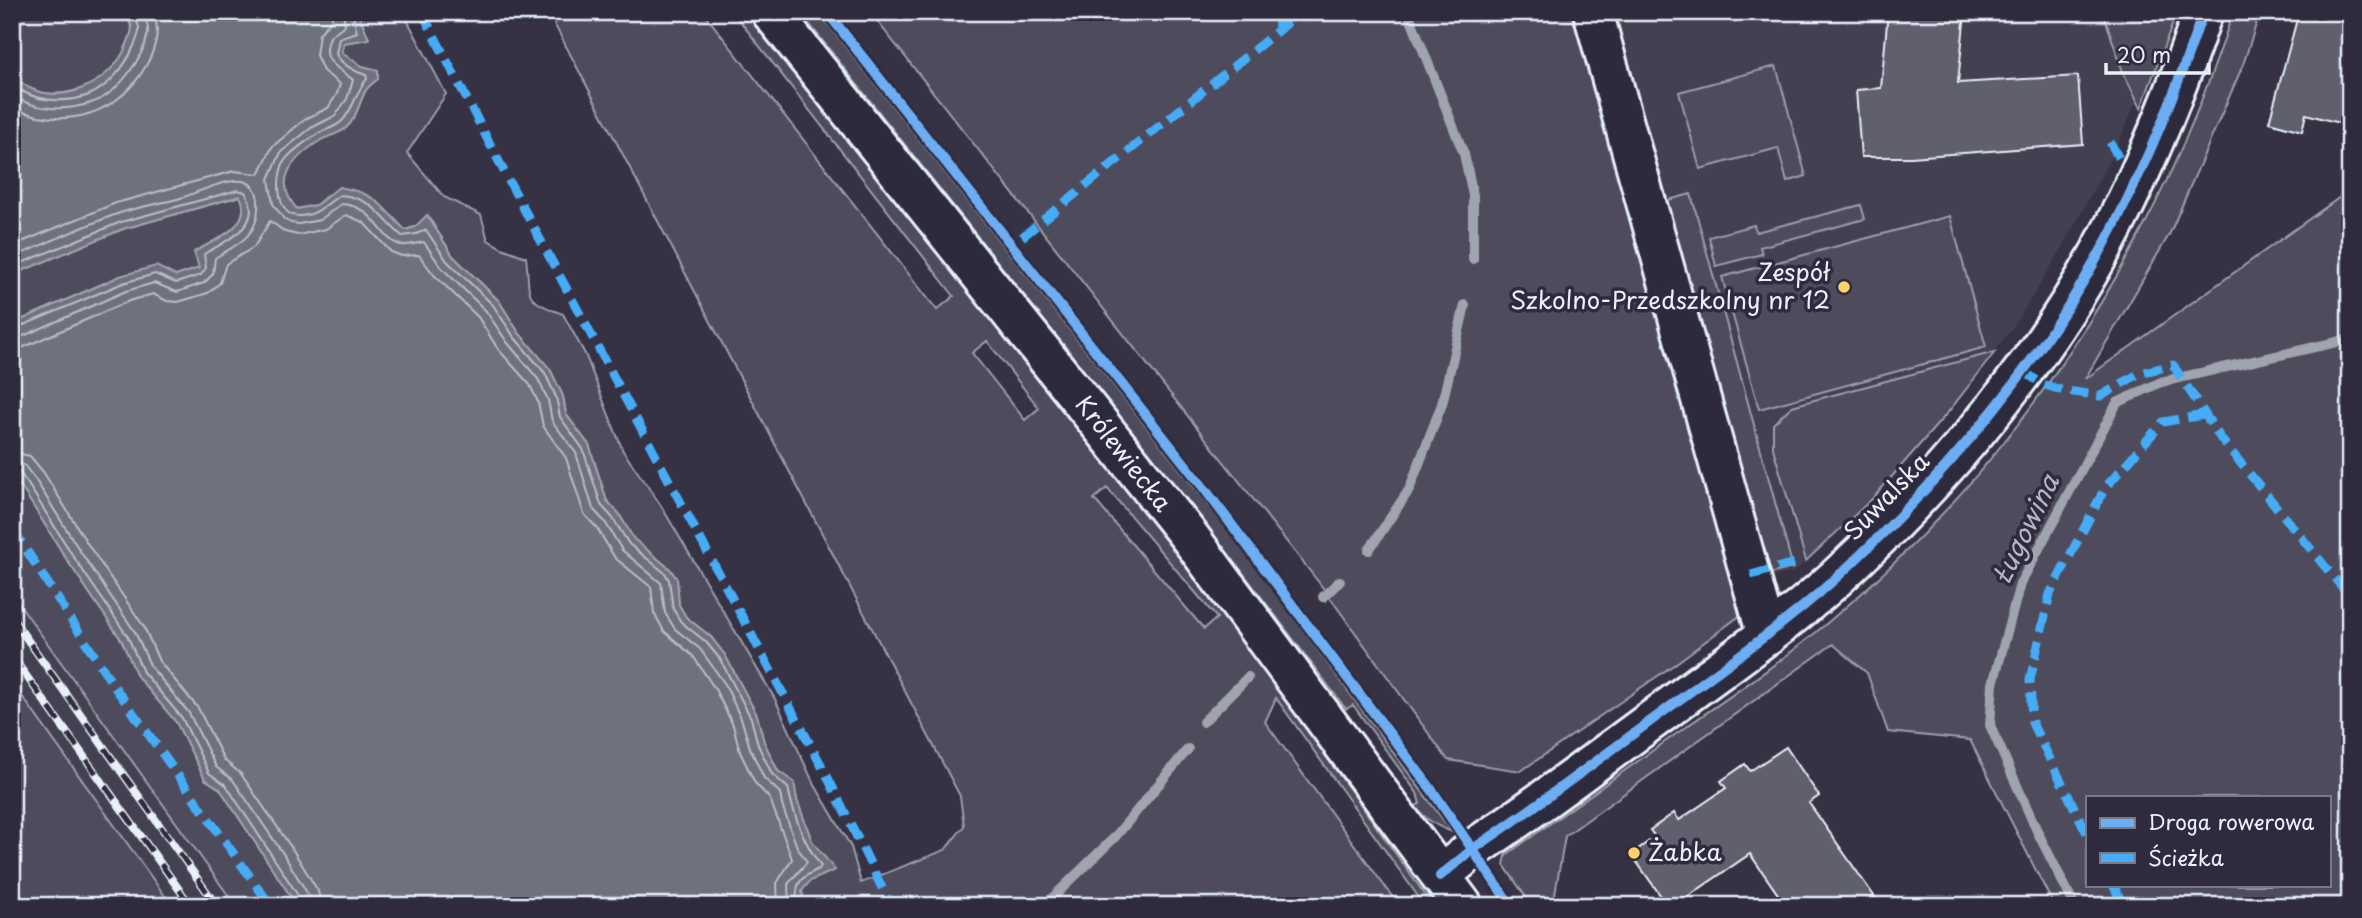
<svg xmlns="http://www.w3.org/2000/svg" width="2362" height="918" viewBox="0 0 2362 918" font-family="'Playpen Sans',sans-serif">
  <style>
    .built { fill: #433f51 }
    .green { fill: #4d4b5c; stroke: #9a9eaa; stroke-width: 2; fill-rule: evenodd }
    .water { fill: #70717f; stroke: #a0a4af; stroke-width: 2 }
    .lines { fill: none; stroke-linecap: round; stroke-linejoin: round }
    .shore { stroke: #b8bec8; stroke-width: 2 }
    .stream { stroke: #a0a4af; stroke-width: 10 }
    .building { fill: #605e6e; stroke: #e8f1f8; stroke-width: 2 }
    .minor-casing { stroke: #e8f1f8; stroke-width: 44 }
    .minor { stroke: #2f2a3d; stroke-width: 38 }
    .rail-casing { stroke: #e8f1f8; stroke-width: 8 }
    .rail { stroke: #2f2a3d; stroke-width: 5; stroke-dasharray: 16; stroke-linecap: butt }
    .quiet { stroke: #46acf6; stroke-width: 9; stroke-dasharray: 18 9; stroke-linecap: butt }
    .cycleway-casing { stroke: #2f2a3d; stroke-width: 15 }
    .cycleway { stroke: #6dadf4; stroke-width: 10 }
    .poi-dot { fill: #ffd166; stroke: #2f2a3d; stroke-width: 2.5 }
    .labels { text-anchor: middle; stroke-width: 7; stroke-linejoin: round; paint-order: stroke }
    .poi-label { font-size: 24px; fill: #e8f1f8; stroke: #2f2a3d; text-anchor: end }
    .street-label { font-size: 24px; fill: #e8f1f8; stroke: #2f2a3d }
    .water-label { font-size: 26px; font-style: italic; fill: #b2b7c2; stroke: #2f2a3d }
  </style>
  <rect width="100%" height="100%" fill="#363244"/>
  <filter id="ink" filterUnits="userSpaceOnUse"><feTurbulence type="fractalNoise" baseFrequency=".0143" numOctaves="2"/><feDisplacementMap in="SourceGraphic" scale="14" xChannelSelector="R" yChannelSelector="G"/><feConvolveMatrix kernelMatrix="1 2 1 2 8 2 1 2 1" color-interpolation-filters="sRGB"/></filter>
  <g filter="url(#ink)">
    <path class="built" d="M1577 12H2170L2162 40 2119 142 2063 247 2014 326 1949 411 1874 497 1796 571 1752 583Z
      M12 594 236 906H172L12 682Z"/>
    <path class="green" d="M14 12H126L132 30C128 42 124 55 116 64 97 90 51 104 23 84 19 81 16 76 12 72V14Z
      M358 12H403L446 94 407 153 444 197 481 215 488 240 502 248 526 257C531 297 521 299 563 314L585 354 623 451 660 504 775 699 812 780 851 847 861 883 945 850 964 826 960 796 548 12H703L937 310 954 296 733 12H748L1228 619 1433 906H1425L1276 698 1265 722 1399 906H804L802 891 810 881 834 870 812 841 797 800 794 783 778 771 764 742 757 715 725 655 711 637 686 617 679 605 677 579 670 569 633 539 618 512 607 501 589 445 566 414 563 396 550 369 519 333 499 301 453 256 428 216 415 227 405 230 392 216 326 196 316 205 296 209C272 179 293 157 321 140 328 136 339 134 346 128 357 118 359 102 366 90 369 86 374 82 378 79V70L362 66 342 53 344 43 369 39ZM987 341 1039 408 1025 420 972 353ZM1107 488 1217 618 1204 629 1094 499Z
      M800 12H818L1244 550 1452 832C1435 825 1426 820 1415 806L1420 804 1417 793 1353 705 1346 709 1231 557Z
      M870 12H1577L1742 614 1675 664 1521 771 1448 760 1320 584Z
      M2103 12H2177L2141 108 2123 72Z
      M2233 12H2260L2243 65 2170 233 2085 379 2350 190V906H2054L1970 740 1888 732 1867 673 1833 644 1565 836 1553 906H1532L1504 865 1506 855C1565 813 1624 771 1683 729 1732 695 1781 662 1826 624 2017 466 2158 247 2233 12ZM2329 797V885H2087V797Z
      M1776 66 1806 176 1787 182 1778 148 1700 169 1679 92Z
      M1691 194 1793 568 1762 576 1661 202Z
      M241 196C253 227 215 240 194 252L200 268 176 276H120L12 324V275L123 229Z
      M1861 205 1865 219 1760 247 1762 254 1716 266 1709 237 1754 225 1756 232Z
      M1950 216 1986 347 1759 409 1722 277Z
      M1995 352 1949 411 1874 497 1806 561 1773 448V424L1792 406Z
      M12 476 22 488 67 560 122 641 137 676 176 722 205 779 220 789 297 906H236L12 594Z
      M12 682 172 906H12Z"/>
    <path class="water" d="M126 12H358L369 39 344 43 342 53 362 66 378 70V79C374 82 369 86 366 90 359 102 357 118 346 128 339 134 328 136 321 140 294 157 271 180 297 209L316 205 339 187C378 194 379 204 405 230L415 227 427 215 453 256 499 301 519 333 550 369 563 396 566 414 589 445 607 501 618 512 634 539 670 569 677 579 679 605 686 617 711 637 725 655 757 715 764 742 778 771 794 782 797 800 812 841 835 870 810 881 802 891 804 906H297L220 789 205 779 176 722 137 676 122 641 67 560 22 488 12 476V324L120 276 156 266 176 276 199 268 194 252C214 240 255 226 240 196L123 229 12 275V72C16 76 19 82 23 84 57 108 105 85 123 53 126 47 132 35 132 28 131 23 128 17 126 12Z"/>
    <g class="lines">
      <path class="shore" d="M343 12 345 25 331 35C319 61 335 65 353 80L347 99 335 116 311 128 281 152 269 179 273 204 284 219 291 223 299 224 320 220 341 204C377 206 378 239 401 245 409 246 417 243 424 242L441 267 486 311 507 342 538 379 548 400 552 421 576 453 593 509 605 522 622 550 661 583 665 613 675 629 700 649 725 684 742 721 750 748 764 778 780 793 782 805 797 847 807 862 788 884 789 906
        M352 12 357 32 339 38 336 54C341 64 355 72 366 75L367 79C356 91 354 108 343 120 337 127 327 129 319 133 309 139 292 151 285 160 276 174 275 214 297 216 316 217 326 204 340 195 374 198 379 216 402 236L416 234 426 230 447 261 493 305 514 337 545 373 556 397 560 417 583 449 601 505 612 517 629 544 665 573 669 580 673 609 681 622 706 642 720 659 751 718 758 745 772 774 788 788C794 817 803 842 821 866L819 869C798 878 795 884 797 906
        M12 83C30 102 65 104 89 95 108 87 125 67 133 48 135 43 140 34 139 28 138 23 135 17 134 12
        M12 95C35 111 66 111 91 103 117 95 143 59 148 33 149 26 145 19 143 12
        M12 108C66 130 118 116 147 64 156 47 160 31 154 12
        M12 246 116 203 234 171 259 174 272 147 305 119 328 108 337 94 340 84 323 71 316 55 319 34 332 19V12
        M12 258C47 243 81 227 117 214 138 206 162 204 184 197 198 192 232 176 246 182 257 186 259 199 258 209 257 237 236 245 215 258L213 274 204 283 177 292 154 283 126 291 21 337 12 339
        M12 267 121 222 238 190 245 192C266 225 226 241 204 254L206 268 201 275 176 283 155 274 123 283 12 330
        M12 349 24 347 129 301 153 294 167 301 178 302 208 293 220 283 226 264 254 247 270 221 285 232 298 235 326 229 346 215 363 222 391 252 402 256 419 255 434 275 478 317 498 349 530 385 538 402 543 426 566 458 584 514 597 528 615 558 651 587 654 613 664 631 693 656 715 689 733 725 740 752 755 783 770 799 792 859 777 883 778 906
        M12 452 30 456 44 473 89 546 144 627 159 661 198 708 224 760 241 774 293 850 318 891 321 906
        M12 462 24 465 35 479 80 551 135 632 151 667 189 713 216 767 233 780 284 855 309 896 311 906
        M12 471 20 473 28 484 73 556 128 637 143 672 182 718 209 773 226 785 301 900 302 906"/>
      <path class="stream" d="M1408 12 1464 154 1473 195V259
        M1369 550 1409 490 1442 404 1465 305
        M1323 597 1340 581
        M1203 722 1248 677
        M1044 906 1115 837 1188 749
        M2075 906 2038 833 1990 725 1993 684 2020 584 2117 403 2161 382 2350 339"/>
    </g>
    <path class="building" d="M1888 12H1965L1958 83 2078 76 2083 144 1911 157H1861L1856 90 1881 88Z
      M2299 12H2350V126L2306 114 2302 131 2269 122Z
      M1786 747 1819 796 1809 803 1881 906H1786L1750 854 1674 906H1668L1631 854 1655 837 1650 830 1674 813 1679 820 1726 788 1721 781 1745 764 1750 771Z"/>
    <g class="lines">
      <g class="minor-casing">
        <path id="minor" d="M771 12 1189 536 1463 906
          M1593 12 1767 636
          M1440 876 1473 849C1538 806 1600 758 1663 712 1726 664 1793 620 1851 564 1951 470 2050 351 2113 228 2149 158 2178 87 2203 12"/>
      </g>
      <use href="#minor" class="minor"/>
      <g class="rail-casing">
        <path id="rail" d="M12 618 217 906
          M12 656 191 906"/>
      </g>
      <use href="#rail" class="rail"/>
      <path class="quiet" d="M422 12 510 183 826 774 891 906
        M1278 12 1279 31
        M2110 142 2122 164
        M1022 237 1301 12
        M2022 370 2042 384 2061 390 2101 396 2140 373 2173 365 2221 439 2350 597
        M12 528 114 686 271 906
        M1751 575 1794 563
        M2087 833 2032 723 2030 680 2050 594 2105 488 2163 422 2204 415
        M2113 885 2124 906"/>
      <g class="cycleway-casing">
        <path id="cycleway" d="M827 12 1204 488 1432 790 1511 906
          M1440 876 1473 849C1538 806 1600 758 1663 712 1726 664 1793 620 1851 564 1951 470 2050 351 2113 228 2149 158 2178 87 2203 12"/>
      </g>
      <use href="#cycleway" class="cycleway"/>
    </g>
  </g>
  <g class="poi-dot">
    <circle cx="1844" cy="287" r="7"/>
    <circle cx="1634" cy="853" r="7"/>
  </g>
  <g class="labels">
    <g class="poi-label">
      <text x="1830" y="281">Zespół<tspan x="1830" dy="28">Szkolno-Przedszkolny nr 12</tspan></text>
      <text x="1648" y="861" text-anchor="start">Żabka</text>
    </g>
    <g class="street-label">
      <text transform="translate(1123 454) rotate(52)" y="8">Królewiecka</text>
      <text transform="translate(1887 497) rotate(-46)" y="8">Suwalska</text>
    </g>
    <g class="water-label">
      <text transform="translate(2026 529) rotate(-64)" y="9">Ługowina</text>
    </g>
  </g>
  <rect width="2362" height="918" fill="none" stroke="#2f2a3d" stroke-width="42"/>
  <rect x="21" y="21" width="2320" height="876" fill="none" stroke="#e8f1f8" stroke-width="2.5" filter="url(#ink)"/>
  <rect x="2086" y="796" width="245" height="91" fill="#2f2a3d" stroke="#797a88" stroke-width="2"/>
  <rect x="2100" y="818" width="35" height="10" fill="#6dadf4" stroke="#797a88" stroke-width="2"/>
  <text x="2148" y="830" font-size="21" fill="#e8f1f8">Droga rowerowa</text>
  <rect x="2100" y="853" width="35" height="10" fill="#46acf6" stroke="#797a88" stroke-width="2"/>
  <text x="2148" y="866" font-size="21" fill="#e8f1f8">Ścieżka</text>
  <path d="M2106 63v10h103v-10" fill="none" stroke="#e8f1f8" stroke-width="3.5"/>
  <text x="2117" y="63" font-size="21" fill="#e8f1f8" stroke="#2f2a3d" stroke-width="5" paint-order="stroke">20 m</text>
</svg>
